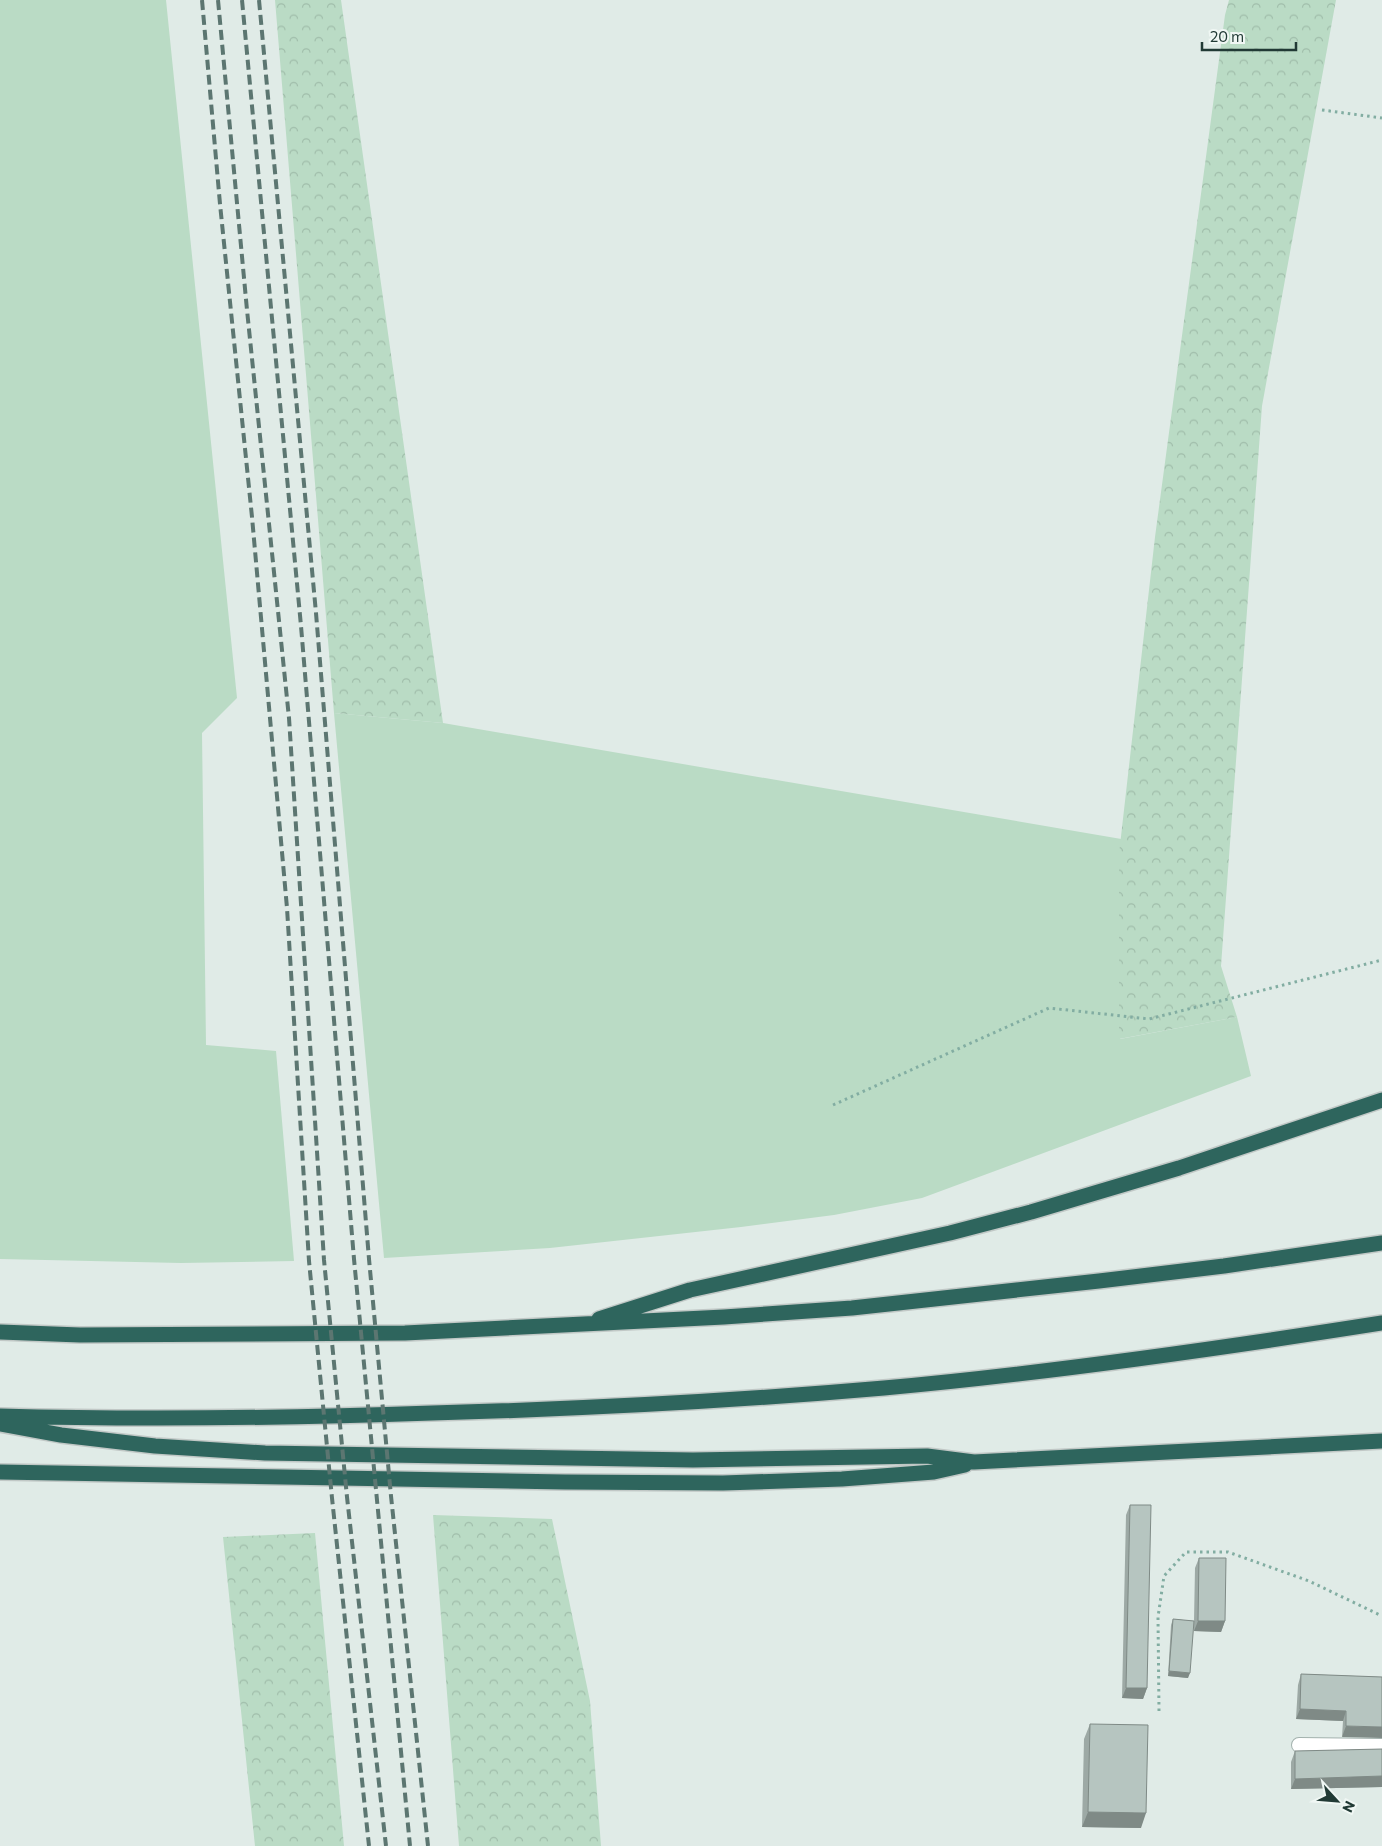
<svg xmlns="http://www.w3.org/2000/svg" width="1382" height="1846" viewBox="0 0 1382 1846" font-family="Commissioner,sans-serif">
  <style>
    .green { fill: #badbc5 }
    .forest { fill: url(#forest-crowns) }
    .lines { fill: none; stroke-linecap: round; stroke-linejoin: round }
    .service-casing { stroke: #a3b2ae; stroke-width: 16 }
    .motorway-casing { stroke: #c1c8c6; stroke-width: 18 }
    .path { stroke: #82ada2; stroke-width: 3; stroke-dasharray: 2.5 4; stroke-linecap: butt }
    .service { stroke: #fff; stroke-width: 14 }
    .motorway { stroke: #2e655d; stroke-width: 15 }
    .rail { stroke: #5c7671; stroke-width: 4; stroke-dasharray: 10 5; stroke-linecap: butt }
    .wall { fill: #9da9a5 }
    .shaded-wall { fill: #7f8a86 }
    .building { fill: #b6c5c0; stroke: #7f8a86 }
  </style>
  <defs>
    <pattern id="forest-crowns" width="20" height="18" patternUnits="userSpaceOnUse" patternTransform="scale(1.25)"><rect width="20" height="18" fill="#badbc5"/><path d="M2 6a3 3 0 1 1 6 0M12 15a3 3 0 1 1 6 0" fill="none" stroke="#a0bdaa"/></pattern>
  </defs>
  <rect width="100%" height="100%" fill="#e0ebe7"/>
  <path class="green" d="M0 0H166L237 698 202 733 206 1045 276 1051 294 1261 181 1263 0 1259Z
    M334 713 443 723 1133 841 1120 1039 1237 1017 1251 1076 922 1198 834 1215 741 1227 550 1248 384 1258Z"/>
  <path class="forest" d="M275 0H341L443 723 334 713Z
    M1229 0H1336L1262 406 1221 966 1237 1017 1119 1039V854L1155 537 1225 15Z
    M433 1515 552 1519 590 1701 601 1846H459Z
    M315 1533 344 1846H255L223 1537Z"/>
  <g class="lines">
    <g class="service-casing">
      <path id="service" d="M1299 1745 1382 1746"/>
    </g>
    <g class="motorway-casing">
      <path id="motorway" d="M599 1319 690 1290 950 1233 1031 1212 1179 1168 1382 1100
        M0 1332 80 1335 405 1333 724 1317 852 1308 1099 1281 1224 1266 1382 1243
        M0 1416C144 1420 288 1418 432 1413 583 1409 734 1401 884 1388 1051 1373 1217 1349 1382 1323
        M0 1424 61 1435 155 1446 265 1453 693 1460 927 1456 974 1462 1382 1441
        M0 1472 565 1482 723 1483 842 1479 934 1472 965 1465"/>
    </g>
    <path class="path" d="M1322 110 1382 118
      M833 1105 1049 1008 1149 1019 1382 960
      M1159 1711 1158 1617 1164 1576 1186 1552H1228L1309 1581 1382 1616"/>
    <use href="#service" class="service"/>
    <use href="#motorway" class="motorway"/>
    <path class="rail" d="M202 0 220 204 252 517 287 908 309 1261 332 1498 369 1846
      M218 0 247 310 289 718 324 1260 347 1497 386 1846
      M242 0 301 626 354 1259 410 1846
      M259 0 316 613 369 1259 391 1496 428 1846"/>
  </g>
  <path class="wall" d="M1130 1505 1147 1688 1143 1699 1122 1698 1126 1515Z
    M1199 1558 1225 1621 1221 1632 1194 1631V1622L1188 1678 1168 1676 1171 1625 1173 1619 1194 1621 1195 1568Z
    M1301 1674 1382 1677 1342 1737 1343 1721 1296 1719 1298 1685Z
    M1090 1724 1141 1828 1082 1827 1084 1739Z
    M1382 1749V1787L1291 1789V1762L1295 1751Z"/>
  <path class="shaded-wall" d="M1198 1621H1225L1221 1632 1194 1631Z
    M1169 1671 1190 1673 1188 1678 1168 1676Z
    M1126 1688H1147L1143 1699 1122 1698Z
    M1300 1709 1346 1711 1343 1721 1296 1719Z
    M1346 1726 1382 1727V1738L1342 1737Z
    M1382 1776V1787L1291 1789 1295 1779Z
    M1088 1812 1146 1813 1141 1828 1082 1827Z"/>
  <path class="building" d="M1130 1505H1151L1147 1688H1126Z
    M1199 1558H1226L1225 1621H1198Z
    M1173 1619 1194 1621 1190 1673 1169 1671Z
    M1301 1674 1382 1677V1727L1346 1726V1711L1300 1709Z
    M1090 1724 1148 1725 1146 1813 1088 1812Z
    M1382 1749V1776L1295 1779V1751Z"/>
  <g transform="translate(1337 1801) rotate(116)" stroke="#f0f7f4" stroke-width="4" paint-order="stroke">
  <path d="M0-4L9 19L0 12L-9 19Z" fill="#213a35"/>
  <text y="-8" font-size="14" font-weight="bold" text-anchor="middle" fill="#213a35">N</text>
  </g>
  <path d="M1202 42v8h94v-8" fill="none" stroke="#213a35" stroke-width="2.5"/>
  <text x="1210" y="42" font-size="15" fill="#213a35" stroke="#f0f7f4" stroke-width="4" paint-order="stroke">20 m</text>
</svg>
